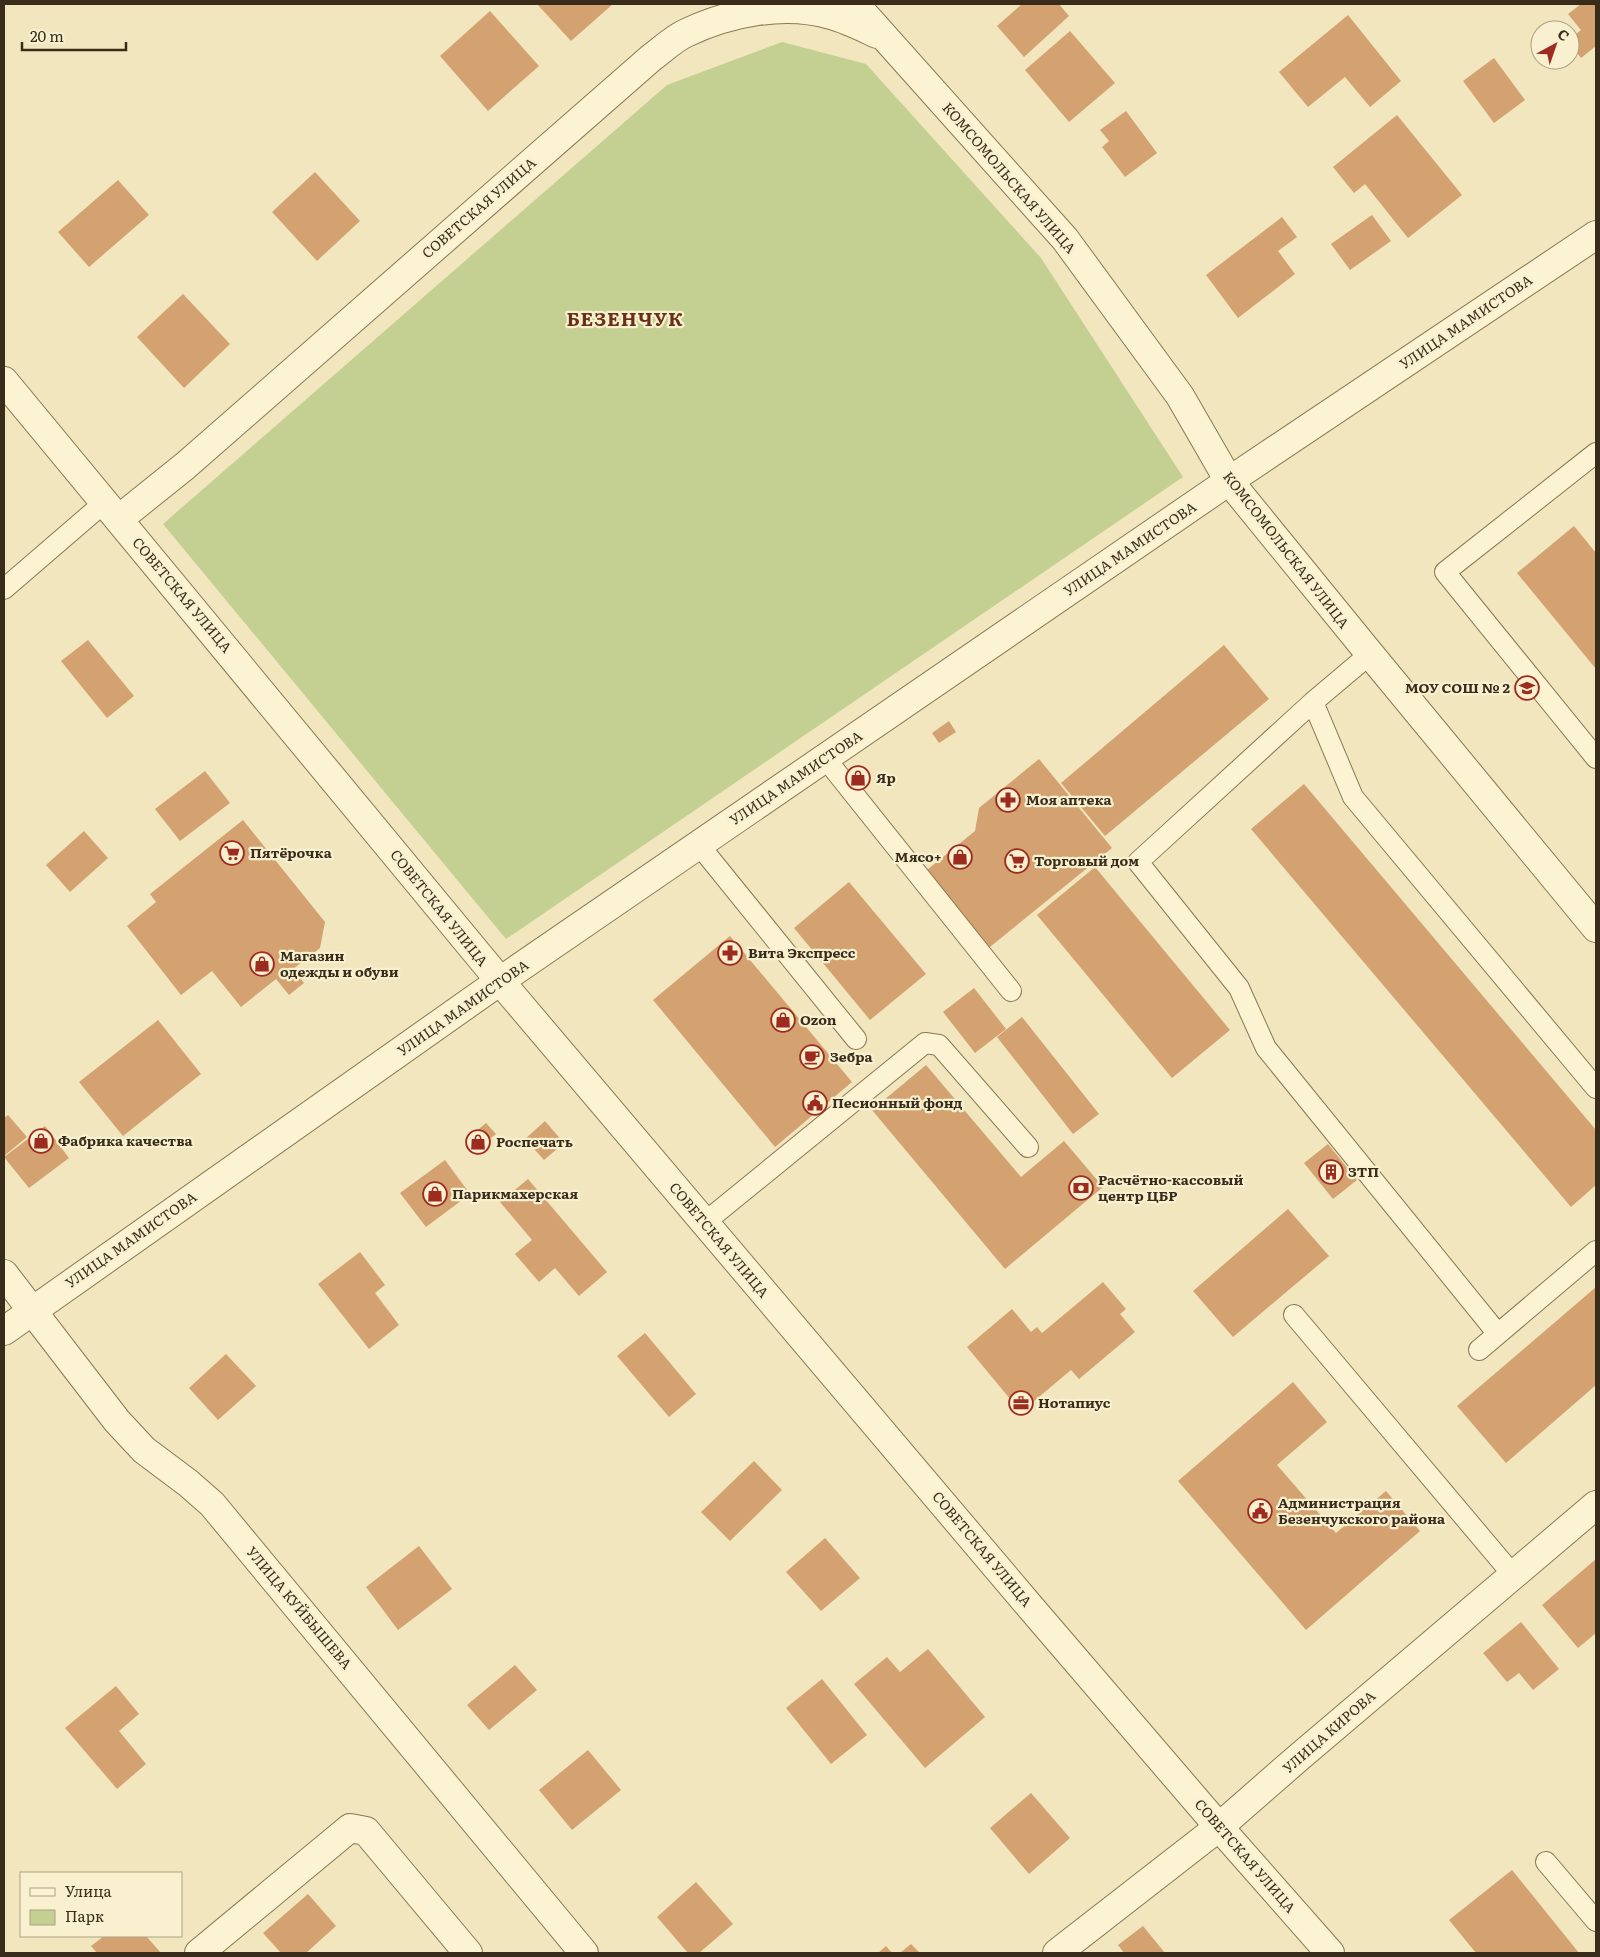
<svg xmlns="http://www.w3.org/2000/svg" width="1600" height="1957" viewBox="0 0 1600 1957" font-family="Literata,serif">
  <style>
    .green { fill: #c3d091 }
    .building { fill: #d3a270 }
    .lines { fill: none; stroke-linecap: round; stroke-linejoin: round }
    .service-casing { stroke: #8b7655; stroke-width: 22 }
    .minor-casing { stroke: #8b7655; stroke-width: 30 }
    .tertiary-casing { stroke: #8b7655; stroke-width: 30 }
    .service { stroke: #fbf3d1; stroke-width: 20 }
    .minor { stroke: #fbf3d1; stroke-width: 28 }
    .tertiary { stroke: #fbf3d1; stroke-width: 28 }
    .labels { text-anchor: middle; stroke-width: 4.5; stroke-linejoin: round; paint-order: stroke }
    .street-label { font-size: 14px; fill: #392c1b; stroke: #f8f0ce }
    .poi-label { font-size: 14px; font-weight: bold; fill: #392c1b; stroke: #f8f0ce; text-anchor: start }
    .district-label { font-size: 19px; font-weight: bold; letter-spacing: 1px; fill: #693017; stroke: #f8f0ce }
  </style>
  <rect width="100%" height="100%" fill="#f1e6be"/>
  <path class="green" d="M782 42 866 64 1041 258 1183 477 506 939 163 524 667 85Z"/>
  <path class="building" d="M537 4H613L571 41Z
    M1022 4H1059L1069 16 1024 57 997 26Z
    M1581 4H1596V46L1581 58 1570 44V39L1581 30 1568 14Z
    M490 11 539 66 488 111 440 56Z
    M1348 15 1401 81 1370 107 1345 77 1308 107 1279 72Z
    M1070 31 1115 83 1069 122 1025 70Z
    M1494 58 1525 100 1494 123 1463 81Z
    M1126 111 1157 153 1125 177 1102 147 1109 141 1100 130Z
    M1397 115 1462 195 1408 238 1365 184 1354 193 1333 167Z
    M315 172 360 221 317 261 272 212Z
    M118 180 149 215 89 267 58 232Z
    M1372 215 1391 241 1350 270 1331 244Z
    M1282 217 1297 237 1278 251 1295 274 1238 318 1206 275Z
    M183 294 230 344 184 388 137 337Z
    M1574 526 1596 553V669L1517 573Z
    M88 640 134 696 107 718 61 661Z
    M1224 645 1269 699 1105 836 1061 783Z
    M949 721 956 732 939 743 932 733Z
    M1039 759 1112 848 985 951 922 874 975 831 979 808Z
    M205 771 230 803 180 841 155 809Z
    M1304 784 1596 1130V1185L1571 1207 1251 829Z
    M243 820 325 922 320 948 293 969 304 983 289 995 276 979 241 1007 212 971 181 995 127 926 156 902 150 894Z
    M84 831 108 858 70 892 46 865Z
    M1095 867 1230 1030 1172 1078 1037 915Z
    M849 882 926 974 870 1020 794 928Z
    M730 936 852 1082 775 1147 653 1000Z
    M974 988 1006 1029 975 1053 943 1012Z
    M1022 1017 1099 1114 1073 1134 997 1037Z
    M158 1020 201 1074 123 1136 79 1082Z
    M926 1065 1021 1177 1064 1141 1103 1187 1005 1269 872 1110Z
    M8 1115 27 1137 4 1156V1118Z
    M545 1121 564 1143 544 1160 525 1139Z
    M486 1123 496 1134 477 1149 468 1138Z
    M45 1126 69 1158 29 1188 4 1157Z
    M1328 1144 1357 1180 1333 1199 1304 1163Z
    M445 1160 470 1194 426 1227 400 1193Z
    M528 1179 607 1272 579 1296 555 1268 539 1282 515 1254 532 1240 500 1202Z
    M1288 1209 1329 1256 1233 1337 1193 1291Z
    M360 1252 385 1285 375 1293 399 1325 369 1349 318 1284Z
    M1103 1282 1126 1309 1120 1314 1135 1332 1079 1379 1071 1370 1021 1412 967 1347 1012 1309 1031 1332 1037 1327 1042 1333Z
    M1596 1287V1385L1506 1463 1457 1406Z
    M645 1333 696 1394 669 1417 617 1356Z
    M226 1354 256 1386 218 1420 189 1388Z
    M1293 1382 1327 1422 1277 1465 1336 1533 1386 1491 1420 1531 1306 1630 1178 1481Z
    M754 1461 782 1490 730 1541 701 1512Z
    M825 1538 860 1578 821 1611 786 1572Z
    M419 1546 452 1589 398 1630 366 1587Z
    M1596 1559V1633L1578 1648 1542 1605Z
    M1521 1622 1559 1669 1533 1690 1519 1673 1507 1682 1483 1653Z
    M928 1649 985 1717 925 1768 854 1684 887 1657 900 1672Z
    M515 1665 537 1690 489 1730 467 1705Z
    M822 1679 867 1735 831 1764 786 1708Z
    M116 1686 139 1714 119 1731 146 1764 117 1789 65 1728Z
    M588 1750 621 1790 572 1830 539 1790Z
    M1031 1793 1070 1838 1029 1874 990 1828Z
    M1512 1870 1579 1953H1476L1449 1920Z
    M696 1882 733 1924 699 1953H688L657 1917Z
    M308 1894 336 1926 306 1953H281L263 1933Z
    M1143 1926 1165 1953H1124L1118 1945Z
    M104 1936H146L161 1953H97L91 1946Z
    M911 1944 920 1953H900Z
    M886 1946 892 1953H878Z"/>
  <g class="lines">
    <g class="service-casing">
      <path id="service" d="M1596 453 1445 572 1596 758
        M4 589 105 502
        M1370 654 1313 702 1138 862 1239 988 1266 1048 1498 1334
        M1313 702 1353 797 1596 1088
        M825 758 1011 991
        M699 845 856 1039
        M704 1223 925 1043 939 1045 1028 1147
        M1294 1315 1513 1575
        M1479 1350 1596 1251
        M1546 1862 1596 1921"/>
    </g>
    <g class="minor-casing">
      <path id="minor" d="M855 4 1065 239 1180 396 1229 481 1370 654 1596 928
        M119 519 185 466 651 58C662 50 673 39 686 33 728 13 784 1 831 15 846 19 862 27 877 34
        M4 1274 117 1421 144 1450 188 1483 212 1504 584 1953
        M199 1953 350 1828 366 1831 468 1953
        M1057 1953 1219 1827 1298 1758 1596 1505"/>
    </g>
    <g class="tertiary-casing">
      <path id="tertiary" d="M4 381 500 981 1032 1609 1219 1827 1330 1953
        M4 1331 500 981 1229 481 1596 235"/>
    </g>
    <use href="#service" class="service"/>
    <use href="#minor" class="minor"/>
    <use href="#tertiary" class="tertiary"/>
  </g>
  <defs>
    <g id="school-ring" transform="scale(1.25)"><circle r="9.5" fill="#f8f0ce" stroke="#9e2b20" stroke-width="1.5"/><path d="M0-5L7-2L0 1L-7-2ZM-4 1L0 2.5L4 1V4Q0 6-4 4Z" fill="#9e2b20"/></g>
    <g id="shop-ring" transform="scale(1.25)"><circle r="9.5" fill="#f8f0ce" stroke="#9e2b20" stroke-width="1.5"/><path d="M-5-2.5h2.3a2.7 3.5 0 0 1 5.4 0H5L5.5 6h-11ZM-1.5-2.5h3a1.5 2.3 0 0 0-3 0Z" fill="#9e2b20"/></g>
    <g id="pharmacy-ring" transform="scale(1.25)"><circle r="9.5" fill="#f8f0ce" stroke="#9e2b20" stroke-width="1.5"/><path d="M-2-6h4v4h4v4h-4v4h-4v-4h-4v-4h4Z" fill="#9e2b20"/></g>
    <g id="supermarket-ring" transform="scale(1.25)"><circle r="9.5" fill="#f8f0ce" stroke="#9e2b20" stroke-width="1.5"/><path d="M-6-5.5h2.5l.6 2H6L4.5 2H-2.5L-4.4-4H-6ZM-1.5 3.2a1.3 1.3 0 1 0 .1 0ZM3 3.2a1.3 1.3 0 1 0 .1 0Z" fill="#9e2b20"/></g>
    <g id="cafe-ring" transform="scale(1.25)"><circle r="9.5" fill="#f8f0ce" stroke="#9e2b20" stroke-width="1.5"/><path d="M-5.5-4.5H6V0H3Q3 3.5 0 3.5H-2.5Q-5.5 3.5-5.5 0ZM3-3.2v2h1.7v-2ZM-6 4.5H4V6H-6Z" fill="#9e2b20"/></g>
    <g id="civic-ring" transform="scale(1.25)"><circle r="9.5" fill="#f8f0ce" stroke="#9e2b20" stroke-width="1.5"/><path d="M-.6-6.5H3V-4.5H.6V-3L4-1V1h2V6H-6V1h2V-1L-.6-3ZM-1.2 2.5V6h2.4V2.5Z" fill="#9e2b20"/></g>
    <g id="building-ring" transform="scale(1.25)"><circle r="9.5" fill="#f8f0ce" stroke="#9e2b20" stroke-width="1.5"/><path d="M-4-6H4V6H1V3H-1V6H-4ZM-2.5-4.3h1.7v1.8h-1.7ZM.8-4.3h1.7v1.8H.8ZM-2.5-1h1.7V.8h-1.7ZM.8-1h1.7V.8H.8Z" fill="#9e2b20"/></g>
    <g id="bank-ring" transform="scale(1.25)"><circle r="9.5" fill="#f8f0ce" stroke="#9e2b20" stroke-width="1.5"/><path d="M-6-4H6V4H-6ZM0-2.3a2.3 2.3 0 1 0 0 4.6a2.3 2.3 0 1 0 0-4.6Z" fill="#9e2b20"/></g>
    <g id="office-ring" transform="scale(1.25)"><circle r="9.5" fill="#f8f0ce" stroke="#9e2b20" stroke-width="1.5"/><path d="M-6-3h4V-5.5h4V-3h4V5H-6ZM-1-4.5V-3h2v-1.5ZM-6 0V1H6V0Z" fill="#9e2b20"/></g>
  </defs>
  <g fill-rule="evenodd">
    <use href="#school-ring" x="1527" y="688"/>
    <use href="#shop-ring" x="858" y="778"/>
    <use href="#pharmacy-ring" x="1008" y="800"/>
    <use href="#supermarket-ring" x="232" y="853"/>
    <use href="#shop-ring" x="960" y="857"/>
    <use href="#supermarket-ring" x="1017" y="861"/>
    <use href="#pharmacy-ring" x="730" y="953"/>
    <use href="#shop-ring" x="262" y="964"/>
    <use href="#shop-ring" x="783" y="1020"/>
    <use href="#cafe-ring" x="812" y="1057"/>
    <use href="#civic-ring" x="815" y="1103"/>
    <use href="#shop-ring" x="41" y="1141"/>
    <use href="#shop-ring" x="478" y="1142"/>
    <use href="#building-ring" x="1331" y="1172"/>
    <use href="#bank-ring" x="1081" y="1188"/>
    <use href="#shop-ring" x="435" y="1194"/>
    <use href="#office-ring" x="1021" y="1403"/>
    <use href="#civic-ring" x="1260" y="1511"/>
  </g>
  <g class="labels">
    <g class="street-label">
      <text transform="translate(1009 178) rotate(49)" y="5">КОМСОМОЛЬСКАЯ УЛИЦА</text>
      <text transform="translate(479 208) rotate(-41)" y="5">СОВЕТСКАЯ УЛИЦА</text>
      <text transform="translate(1466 322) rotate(-34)" y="5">УЛИЦА МАМИСТОВА</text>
      <text transform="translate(1130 549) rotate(-34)" y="5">УЛИЦА МАМИСТОВА</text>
      <text transform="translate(1286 550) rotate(52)" y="5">КОМСОМОЛЬСКАЯ УЛИЦА</text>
      <text transform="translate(182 595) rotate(50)" y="5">СОВЕТСКАЯ УЛИЦА</text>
      <text transform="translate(796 778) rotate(-34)" y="5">УЛИЦА МАМИСТОВА</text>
      <text transform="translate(439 908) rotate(51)" y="5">СОВЕТСКАЯ УЛИЦА</text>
      <text transform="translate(463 1008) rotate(-35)" y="5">УЛИЦА МАМИСТОВА</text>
      <text transform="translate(131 1240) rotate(-35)" y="5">УЛИЦА МАМИСТОВА</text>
      <text transform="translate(719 1240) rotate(50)" y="5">СОВЕТСКАЯ УЛИЦА</text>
      <text transform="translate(982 1549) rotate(50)" y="5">СОВЕТСКАЯ УЛИЦА</text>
      <text transform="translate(299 1608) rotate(50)" y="5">УЛИЦА КУЙБЫШЕВА</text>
      <text transform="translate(1329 1732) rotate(-41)" y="5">УЛИЦА КИРОВА</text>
      <text transform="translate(1245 1856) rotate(49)" y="5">СОВЕТСКАЯ УЛИЦА</text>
    </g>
    <g class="poi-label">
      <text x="1510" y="693" text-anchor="end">МОУ СОШ № 2</text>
      <text x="876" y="783">Яр</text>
      <text x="1026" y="805">Моя аптека</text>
      <text x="250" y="858">Пятёрочка</text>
      <text x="942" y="862" text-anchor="end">Мясо+</text>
      <text x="1034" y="866">Торговый дом</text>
      <text x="748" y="958">Вита Экспресс</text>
      <text x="280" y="961">Магазин<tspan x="280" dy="16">одежды и обуви</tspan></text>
      <text x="800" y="1025">Ozon</text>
      <text x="830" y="1062">Зебра</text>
      <text x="832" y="1108">Песионный фонд</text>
      <text x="58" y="1146">Фабрика качества</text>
      <text x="496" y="1147">Роспечать</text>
      <text x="1348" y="1177">ЗТП</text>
      <text x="1098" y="1185">Расчётно-кассовый<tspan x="1098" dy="16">центр ЦБР</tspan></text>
      <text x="452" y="1199">Парикмахерская</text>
      <text x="1038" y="1408">Нотапиус</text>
      <text x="1278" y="1508">Администрация<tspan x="1278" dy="16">Безенчукского района</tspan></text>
    </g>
    <g class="district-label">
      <text x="625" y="326">БЕЗЕНЧУК</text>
    </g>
  </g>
  <rect width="1600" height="1957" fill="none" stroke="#392c1b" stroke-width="10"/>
  <rect x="20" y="1872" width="162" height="65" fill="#f8f0ce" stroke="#aca286"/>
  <rect x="30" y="1888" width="25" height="8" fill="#fbf3d1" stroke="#aca286"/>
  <text x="65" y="1897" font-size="15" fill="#392c1b">Улица</text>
  <rect x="30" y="1910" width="25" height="15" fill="#c3d091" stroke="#aca286"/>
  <text x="65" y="1922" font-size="15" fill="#392c1b">Парк</text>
  <g transform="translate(1555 45) rotate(40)"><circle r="24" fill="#f8f0ce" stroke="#aca286"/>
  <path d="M0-4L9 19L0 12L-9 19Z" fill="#9e2b20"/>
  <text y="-8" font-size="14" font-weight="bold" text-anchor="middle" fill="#392c1b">С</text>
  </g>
  <path d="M22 42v8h104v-8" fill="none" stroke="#392c1b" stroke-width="2.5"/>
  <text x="30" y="42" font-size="15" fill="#392c1b" stroke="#f8f0ce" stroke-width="4" paint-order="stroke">20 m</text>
</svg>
